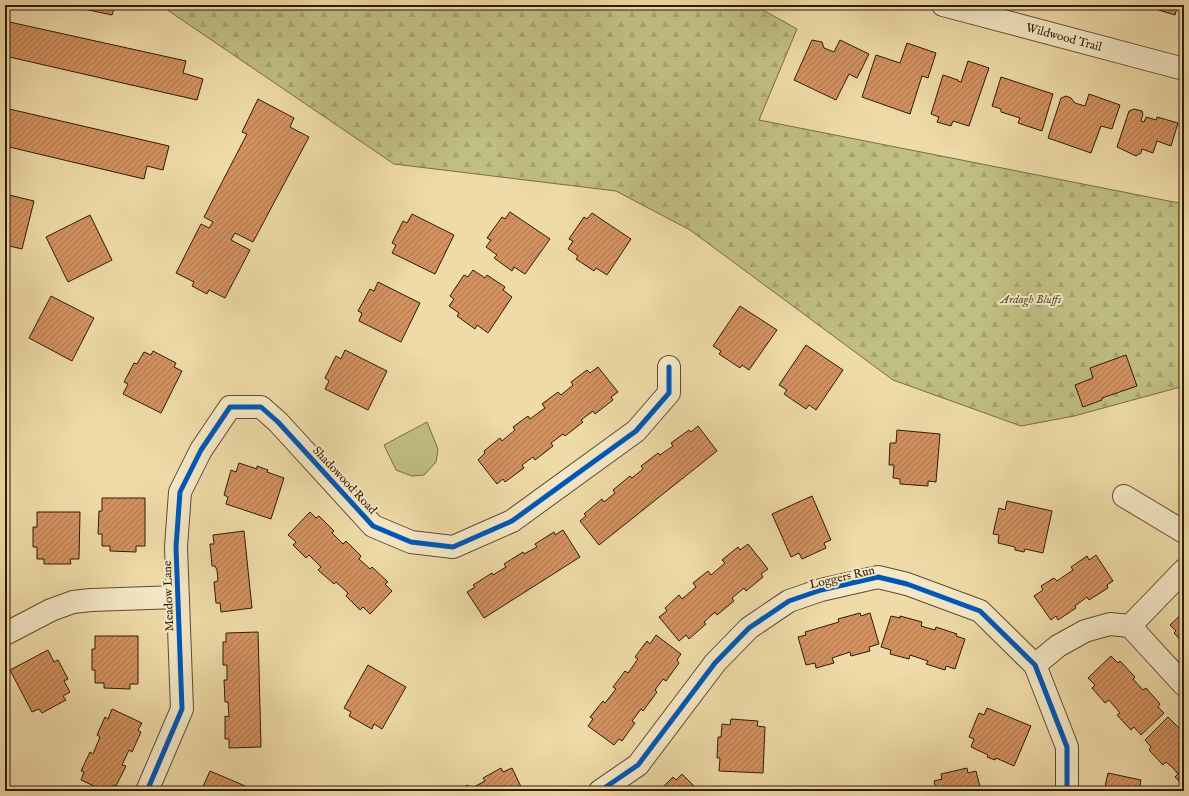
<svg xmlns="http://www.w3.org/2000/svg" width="1189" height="796" viewBox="0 0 1189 796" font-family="'IM FELL English',serif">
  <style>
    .green { fill: #c0be82; stroke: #786c44 }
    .forest { fill: url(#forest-firs); stroke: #786c44 }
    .building { fill: url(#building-hatch); stroke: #301a07 }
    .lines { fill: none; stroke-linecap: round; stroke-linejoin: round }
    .minor-casing { stroke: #604a2f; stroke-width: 24 }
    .minor { stroke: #f4e8c6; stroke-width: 22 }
    .cycleway-casing { stroke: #f4e8c6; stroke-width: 8 }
    .cycleway { stroke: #0057b8; stroke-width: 5 }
    .labels { text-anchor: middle; stroke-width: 4; stroke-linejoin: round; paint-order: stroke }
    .street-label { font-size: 12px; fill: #301a07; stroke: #f4e8c6 }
    .park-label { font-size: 12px; font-style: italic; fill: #5b4b2c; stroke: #f4e8c6 }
  </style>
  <defs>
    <pattern id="forest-firs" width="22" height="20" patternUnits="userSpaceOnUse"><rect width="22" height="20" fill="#c0be82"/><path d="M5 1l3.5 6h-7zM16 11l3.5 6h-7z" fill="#a5a36f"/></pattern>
    <pattern id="building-hatch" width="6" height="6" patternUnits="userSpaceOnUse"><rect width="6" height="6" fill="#d39160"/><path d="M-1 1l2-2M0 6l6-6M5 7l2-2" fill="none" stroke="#ac764d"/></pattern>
  </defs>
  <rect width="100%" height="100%" fill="#eedba7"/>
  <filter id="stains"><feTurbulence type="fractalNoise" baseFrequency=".005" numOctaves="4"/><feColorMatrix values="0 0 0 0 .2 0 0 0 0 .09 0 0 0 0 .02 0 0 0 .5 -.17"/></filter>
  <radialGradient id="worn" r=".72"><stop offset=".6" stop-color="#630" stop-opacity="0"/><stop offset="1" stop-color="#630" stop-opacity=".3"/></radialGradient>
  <path class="green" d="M427 422 438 449 436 462 424 475 412 476 396 470 384 445Z"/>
  <path class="forest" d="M160 5H754L797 29 759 120 1184 204V386L1074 416 1021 426 893 380 690 230 616 191 394 164Z"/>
  <path class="building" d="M65 5H115L112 15Z
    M1153 5H1178L1175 15 1152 8Z
    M5 21 186 61 183 73 203 79 197 100 5 56Z
    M812 40 822 42 824 48 834 52 840 40 869 54 857 78 849 74 836 100 794 80Z
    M907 43 936 53 928 78 922 76 910 114 862 97 876 55 900 63Z
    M968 61 989 68 969 126 953 121 951 126 937 122 939 117 931 114 943 75 958 80V81L961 82Z
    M1001 77 1053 94 1042 131 1018 123 1020 118 1001 112V109L992 106Z
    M1089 94 1120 105 1112 129 1101 126 1091 153 1048 138 1061 98 1066 96 1071 98 1075 103 1085 106Z
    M258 99 294 118 290 127 309 137 253 242 235 233 231 240 250 250 225 298 209 290 207 294 192 286 194 282 176 273 201 224 209 228 213 222 204 217 247 134 242 132Z
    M5 108 169 146 163 170 147 166 144 179 5 146Z
    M1134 109 1142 111 1143 114 1141 121 1144 122 1146 117 1156 120 1157 117 1178 123 1171 146 1157 141 1153 153 1142 149 1141 153 1136 156 1117 147 1129 111Z
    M5 194 34 201 22 249 5 245Z
    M510 212 550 239 525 274 514 267 512 271 494 258 497 255 486 247 491 240 487 238 502 217 505 219Z
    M592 213 631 239 607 275 596 268 594 271 576 259 578 256 568 249 573 241 569 239 584 217 587 219Z
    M412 214 454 235 435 274 392 253 396 245 392 243 403 221 407 223Z
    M90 215 112 260 68 282 46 237Z
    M473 270 485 278 487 275 505 287 503 290 512 297 488 333 477 325 475 329 457 316 459 313 449 306 454 299 450 296 464 275 468 277Z
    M378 282 420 303 401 342 359 321 362 313 358 311 370 289 374 291Z
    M51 296 94 318 72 361 29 338Z
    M740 306 777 330 749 370 742 365 740 368 719 354 721 351 713 346Z
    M806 345 843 370 816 410 809 405 806 409 784 394 787 390 779 385Z
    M345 350 387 371 368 410 325 389 329 381 325 378 336 356 341 359Z
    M153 351 176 363 174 367 182 371 161 413 123 394 128 384 124 382 134 363 137 364 144 352 151 355Z
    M1126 355 1137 386 1102 398V400L1083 407 1075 385 1093 378 1090 368Z
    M598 367 618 392 611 397 613 400 595 414 593 411 581 420 583 422 565 436 563 434 551 443 553 446 535 460 533 457 522 465 524 468 505 482 503 479 497 484 478 460 485 453 484 451 500 438 502 441 515 430 513 427 528 416 530 419 545 408 542 404 558 392 561 395 573 385 571 382 587 370 590 373Z
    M698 426 717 451 599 545 580 521 586 516 584 514 602 499 604 502 615 493 613 490 630 476 632 478 643 469 641 466 658 453 660 455 673 446 671 443 689 430 691 432Z
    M897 430 940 434 936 482 928 481V486L900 484V479L893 478 894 465H889L890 443H896Z
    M239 463 257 469V466L268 470 267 472 284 478 271 519 226 504 228 497 224 495 231 470 236 472Z
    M812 496 831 540 824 543 826 548 802 559 799 553 791 557 772 514Z
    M102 498H145V546H136V552L110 551V546H102V534H98L99 511H102Z
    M1007 501 1052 511 1043 553 1025 549 1024 552 1015 550V547L998 543 999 535 993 534 999 508 1005 510Z
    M37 512H80L79 559H70L71 564H44V559H37V547H33V527H37Z
    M310 512 316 518 319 516 334 531 332 533 343 544 346 541 361 556 359 559 370 569 372 567 388 582 385 584 392 591 370 614 363 607 360 610 346 596 348 593 336 582 334 584 318 570 321 567 309 555 306 558 293 545 296 542 288 535Z
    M563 530 580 557 484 618 467 592 475 587 473 585 492 573 493 575 506 567 504 564 523 552 524 554 537 547 535 544 554 532 555 535Z
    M244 531 252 608 221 612 220 603H216L214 582 218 581 217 570 215 566H212L210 544H214L213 535Z
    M748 544 768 569 761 574 763 577 746 591 744 588 732 598 734 601 717 615 715 612 704 622 706 624 689 639 686 635 679 641 659 617 667 611 665 608 679 595 682 599 696 587 693 583 708 571 711 575 725 563 722 560 738 547 740 550Z
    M1096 555 1113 581 1107 585 1108 588 1089 600 1087 597 1075 606 1076 608 1058 620 1056 616 1051 620 1034 596 1043 590 1041 586 1054 578 1057 581 1073 570 1071 567 1087 556 1089 560Z
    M1184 612V644L1174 633 1176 631 1170 625Z
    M860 613 861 616 870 613 879 644 869 647 870 651 851 656 850 652 832 658 834 663 816 668 815 663 806 665 798 637 806 635 805 632 839 622 838 619Z
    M891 616 900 618V616L922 622 921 626 935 630 936 627 957 634 956 636 965 639 955 669 946 666 945 670 926 664 928 661 910 655 909 659 890 654 891 650 881 647Z
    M258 632 261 747 229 748V739H225V716L229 717 228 702H225L224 680H227V665H223V642H226V633Z
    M656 635 681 654 677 660 679 663 666 681 663 679 655 690 657 692 643 711 641 709 632 721 635 723 622 741 619 739 614 745 588 726 593 719 590 717 603 701 605 703 616 689 613 687 625 671 628 673 638 659 635 657 647 641 650 644Z
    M95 636H138V684H130V689L104 688V683H95V670H92V649H95Z
    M48 650 54 662 58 660 68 679 64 681 70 692 63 696 66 700 42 713 39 709 32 712 10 670Z
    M1111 656 1118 663 1120 661 1135 677 1133 679 1143 690 1146 688 1160 704 1158 707 1164 713 1141 735 1134 727 1131 730 1117 715 1120 713 1109 700 1105 703 1092 688 1095 685 1088 678Z
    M368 665 406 687 382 729 374 724 372 729 349 716 351 712 344 708Z
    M987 708 1031 726 1014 766 996 758 995 760 987 757 988 755 971 747 974 739 969 737 979 713 984 715Z
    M112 709 142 723 138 730 141 732 132 752 129 750 122 765 126 766 116 786 113 785 110 791H105L81 780 84 772 81 771 90 752 93 754 100 737 97 735 105 717 108 719Z
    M1168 717 1184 733V786L1175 777 1178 774 1173 768 1166 762 1163 765 1149 750 1151 747 1145 740Z
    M731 719 758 721 757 726 765 727 763 773 719 771 720 758H717L718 737H721L722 724 730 725Z
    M501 768 503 772 512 768 523 791H456L468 785 470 789 485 781 483 778Z
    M967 768 968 773 976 771 981 791H936L934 781 942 779 941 774Z
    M210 771 250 788 248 791H201Z
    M1108 773 1141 780 1139 791H1104Z
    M682 774 699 791H659L673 777 676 780Z"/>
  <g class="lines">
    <g class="minor-casing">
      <path id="minor" d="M943 5 1184 69
        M1124 496 1184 532
        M1130 626 1184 685
        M1130 626 1184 570
        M5 634 51 610 73 602 91 600 178 597
        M1035 665 1058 646 1085 631 1110 624 1130 626
        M147 791 182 709 176 547 180 492 201 450 230 407H261L278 422 373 526 411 542 453 547 512 521 636 431 669 393V367
        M600 791 638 765 715 663 749 628 789 601 821 590 878 577 907 584 980 611 1035 665 1067 747V791"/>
    </g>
    <use href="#minor" class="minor"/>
    <g class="cycleway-casing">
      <path id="cycleway" d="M147 791 182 709 176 547 180 492 201 450 230 407H261L278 422 373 526 411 542 453 547 512 521 636 431 669 393V367
        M600 791 638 765 715 663 749 628 789 601 821 590 878 577 907 584 980 611 1035 665 1067 747V791"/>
    </g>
    <use href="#cycleway" class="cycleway"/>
  </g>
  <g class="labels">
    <g class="street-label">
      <text transform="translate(1064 37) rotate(15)" y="4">Wildwood Trail</text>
      <text transform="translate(345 480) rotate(47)" y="4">Shadowood Road</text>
      <text transform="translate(842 577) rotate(-13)" y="4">Loggers Run</text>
      <text transform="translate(168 596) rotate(-92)" y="4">Meadow Lane</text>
    </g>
    <g class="park-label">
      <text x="1031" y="303">Ardagh Bluffs</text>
    </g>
  </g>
  <rect width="1189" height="796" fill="none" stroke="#eedba7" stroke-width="20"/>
  <rect x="6" y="6" width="1177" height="784" fill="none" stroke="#301a07" stroke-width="2"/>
  <rect x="10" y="10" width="1169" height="776" fill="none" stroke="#301a07"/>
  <rect width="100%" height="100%" filter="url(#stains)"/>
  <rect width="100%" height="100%" fill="url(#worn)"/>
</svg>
